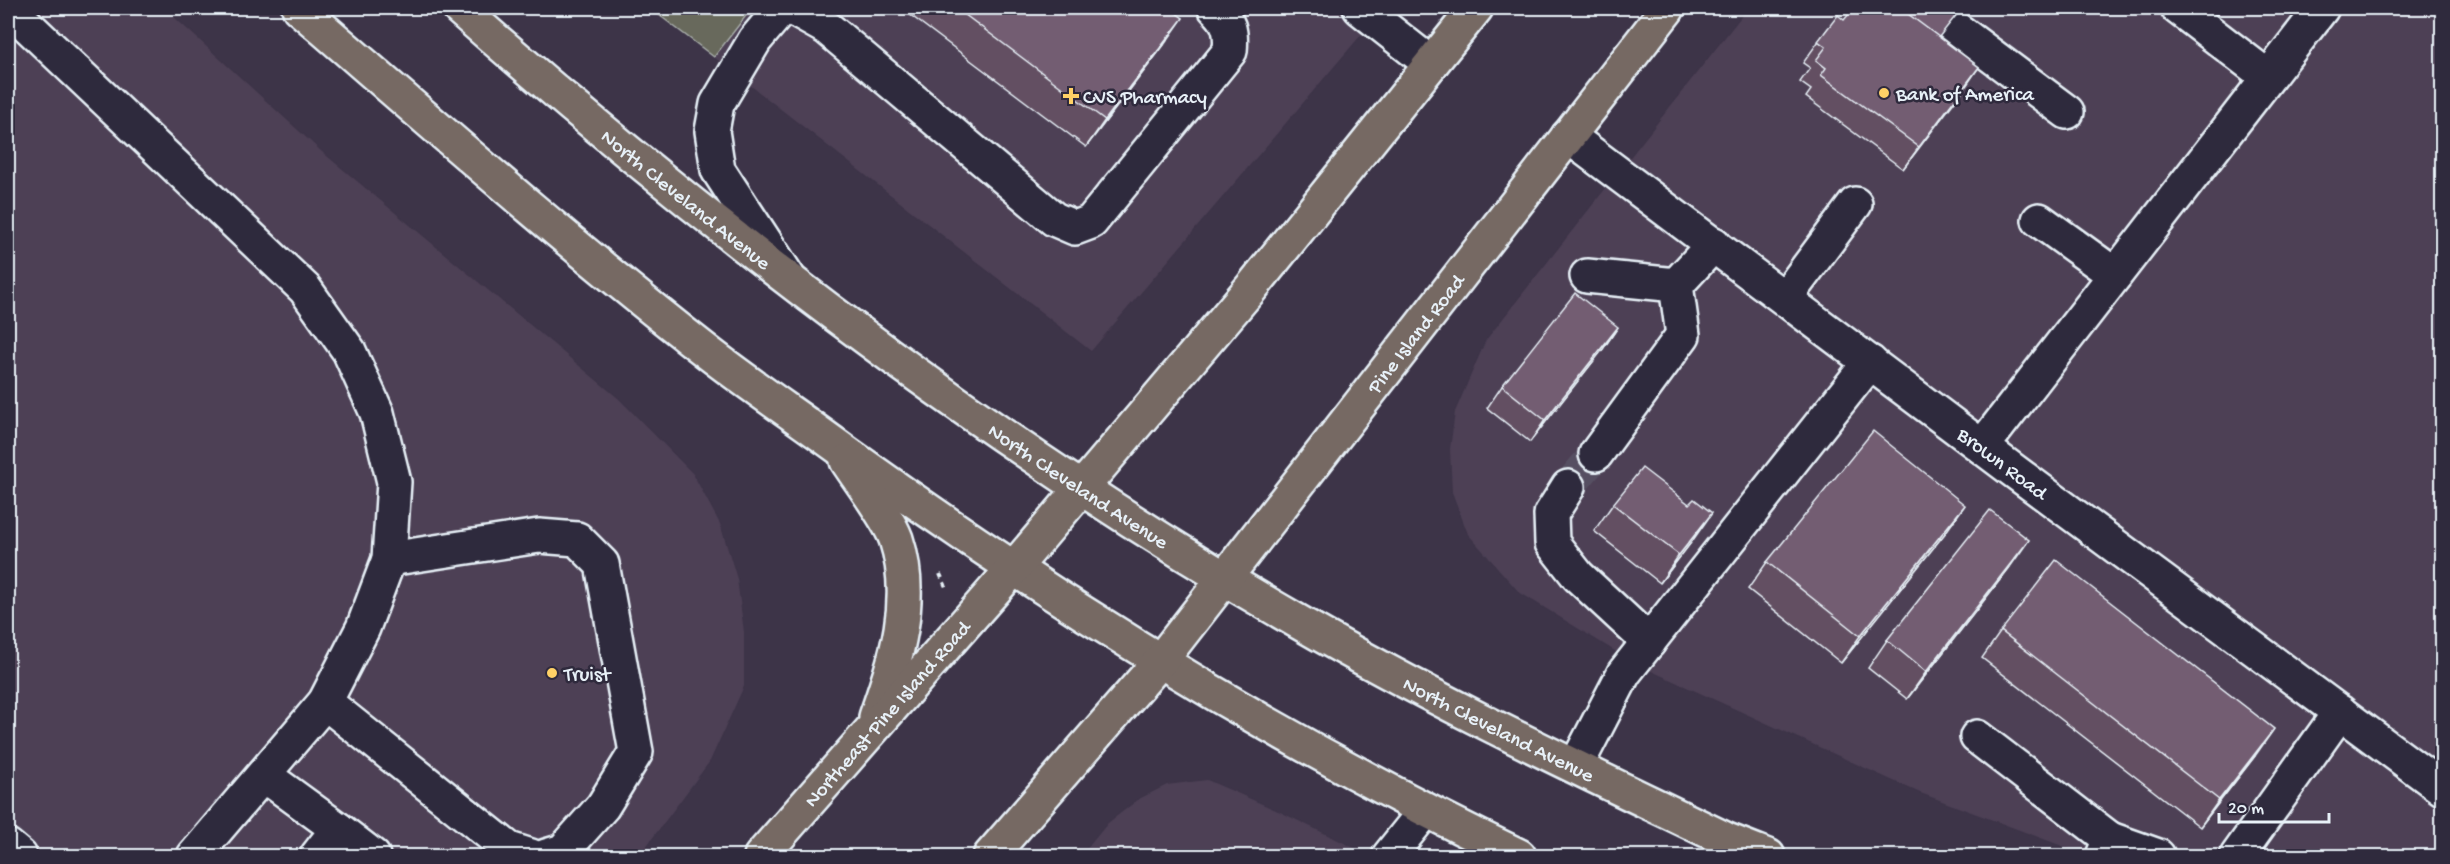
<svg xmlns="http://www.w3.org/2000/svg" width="2450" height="864" viewBox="0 0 2450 864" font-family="'Gochi Hand',sans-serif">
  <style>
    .built { fill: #4d4055 }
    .green { fill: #67695b; stroke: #a8adaa; stroke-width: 1.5 }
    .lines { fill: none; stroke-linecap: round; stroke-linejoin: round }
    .minor-tunnel { stroke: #575062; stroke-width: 33; stroke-dasharray: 33 16; stroke-linecap: butt }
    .minor-casing { stroke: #e8f1f8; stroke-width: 38 }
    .major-casing { stroke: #e8f1f8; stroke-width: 38 }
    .path { stroke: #e8f1f8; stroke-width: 4; stroke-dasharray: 4.5 4.5; stroke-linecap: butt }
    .minor { stroke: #2f2a3d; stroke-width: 33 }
    .major { stroke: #766964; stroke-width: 33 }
    .wall { fill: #635062; stroke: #e8f1f8; stroke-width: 1.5 }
    .shaded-wall { fill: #504150; stroke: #e8f1f8; stroke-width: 1.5 }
    .building { fill: #735d72; stroke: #e8f1f8; stroke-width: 1.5 }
    .poi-dot { fill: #ffd166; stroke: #2f2a3d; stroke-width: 2 }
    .labels { text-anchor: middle; stroke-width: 5; stroke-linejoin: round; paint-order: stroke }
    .poi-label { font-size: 21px; fill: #e8f1f8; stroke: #2f2a3d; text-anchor: start }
    .street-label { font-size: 21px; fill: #e8f1f8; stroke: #2f2a3d }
  </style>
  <rect width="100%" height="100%" fill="#3d3448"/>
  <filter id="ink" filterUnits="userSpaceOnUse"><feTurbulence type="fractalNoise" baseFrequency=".0167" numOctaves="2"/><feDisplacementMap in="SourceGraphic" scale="12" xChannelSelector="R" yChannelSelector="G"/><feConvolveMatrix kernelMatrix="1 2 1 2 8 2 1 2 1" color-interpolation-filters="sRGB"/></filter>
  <g filter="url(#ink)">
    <path class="built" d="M8 8H164L322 152 619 399 693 474 720 524 737 579 744 632V686L710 761 639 856H8Z
      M752 8H1384L1091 351 714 57Z
      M1748 8H2442V856H2089L1918 792 1636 664 1519 592 1468 534 1452 492 1450 449 1455 412 1486 340Z
      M1207 780 1278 811 1371 856H1081L1108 823 1139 799 1167 785Z"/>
    <path class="green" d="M650 8H752L714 57Z"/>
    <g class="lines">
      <path class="minor-tunnel" d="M1568 487 1596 454"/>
      <g class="minor-casing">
        <g id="minor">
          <path d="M9 8 305 289 349 351 377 413 394 482 389 559 363 628 325 702 194 856"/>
          <path d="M782 8 755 40 717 104 712 131 718 170 788 277"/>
          <path d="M791 8 827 28 1054 219 1075 228 1091 222 1230 51C1232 31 1229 21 1215 8"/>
          <path d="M1360 8 1431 64"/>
          <path d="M1928 8 2067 112"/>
          <path d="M2178 8 2268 77"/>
          <path id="s1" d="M1568 136 2014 471 2442 788"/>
          <path d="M2039 220 2115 275"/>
          <path d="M1587 276 1676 285 1714 244"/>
          <path d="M1785 298 1855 204"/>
          <path d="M1982 447 2322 8"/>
          <path d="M1596 454 1683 335 1676 285"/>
          <path d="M1568 487 1551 514 1552 543 1578 576 1649 642"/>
          <path d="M389 559 539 536 577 539 602 564 636 752 603 806 563 851 546 856"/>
          <path d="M325 702 509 849 531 856"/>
          <path d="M1977 737 2110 839 2103 856"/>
          <path d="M1576 766 1624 673 1870 362"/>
          <path d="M264 775 338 829 317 856"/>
          <path d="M338 829 373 856"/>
          <path d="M2110 839 2158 856"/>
          <path d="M8 846 20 856"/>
          <path d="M1389 856 1425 811"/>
          <path d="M2237 856 2340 712"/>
        </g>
      </g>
      <g class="major-casing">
        <g id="major">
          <path d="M299 8C433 124 566 242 706 351 751 386 799 418 845 452 1058 605 1283 743 1519 856"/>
          <path id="s2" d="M459 8C719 237 996 448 1297 621 1436 702 1582 770 1727 840L1768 856"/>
          <path d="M847 461C860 481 889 519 896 539 916 600 896 659 876 717"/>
          <path id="s3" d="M761 856 1013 569 1252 287 1476 8"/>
          <path id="s4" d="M990 856 1161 660 1668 8"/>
        </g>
      </g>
      <path class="path" d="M940 574 947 589"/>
      <use href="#minor" class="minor"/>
      <use href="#major" class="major"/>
    </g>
    <path class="wall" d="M901 8H1169L1164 45 1086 147Z
      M1866 14 1940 37 1979 67 1903 169 1806 97 1811 90 1800 82 1810 68 1803 63 1828 28 1844 20Z
      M1618 327 1603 349 1530 442 1487 408 1502 386Z
      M1613 504 1693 540 1660 583 1594 531Z
      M1946 532 1841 663 1748 589 1767 562Z
      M2010 567 1907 699 1868 668 1887 640Z
      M2001 631 2255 756 2200 827 1982 658Z"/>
    <path class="shaded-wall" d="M1183 18 1164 45 1086 147 1105 120Z
      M1979 67 1964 89 1903 169 1919 147Z
      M1618 327 1603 349 1530 442 1545 420Z
      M1965 505 1946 532 1841 663 1860 636Z
      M1712 513 1693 540 1660 583 1679 555Z
      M2029 540 2010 567 1907 699 1926 672Z
      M2274 729 2255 756 2200 827 2219 800Z"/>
    <path class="building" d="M956 8H1169L1183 18 1105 120Z
      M1854 8H1858L1866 14 1870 8H1900L1979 67 1919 147 1821 75 1826 68 1816 60 1826 47 1818 41 1838 15 1844 20Z
      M1900 8H1962L1939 37Z
      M1575 293 1618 327 1545 420 1502 386Z
      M1873 431 1965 505 1860 636 1767 562Z
      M1642 468 1689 504 1694 499 1712 513 1679 555 1613 504Z
      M1990 510 2029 540 1926 672 1887 640Z
      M2056 560 2274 729 2219 800 2001 631Z"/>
  </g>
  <g class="poi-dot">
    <circle cx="1884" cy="93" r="6"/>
    <path d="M1068 87h6v6h6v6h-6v6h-6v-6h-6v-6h6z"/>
    <circle cx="552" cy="673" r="6"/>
  </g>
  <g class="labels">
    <g class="poi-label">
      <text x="1896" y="100">Bank of America</text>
      <text x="1083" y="103">CVS Pharmacy</text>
      <text x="564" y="680">Truist</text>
    </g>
    <g class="street-label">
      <text dy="7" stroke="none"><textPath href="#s2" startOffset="297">North Cleveland Avenue</textPath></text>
      <text dy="7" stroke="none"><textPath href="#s4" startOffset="674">Pine Island Road</textPath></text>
      <text dy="7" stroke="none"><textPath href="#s1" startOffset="544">Brown Road</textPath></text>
      <text dy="7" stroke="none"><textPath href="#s2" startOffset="783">North Cleveland Avenue</textPath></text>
      <text dy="7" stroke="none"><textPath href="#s3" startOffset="190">Northeast Pine Island Road</textPath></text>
      <text dy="7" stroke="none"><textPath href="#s2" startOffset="1269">North Cleveland Avenue</textPath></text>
    </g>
  </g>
  <rect width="2450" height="864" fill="none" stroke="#2f2a3d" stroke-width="30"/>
  <rect x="15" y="15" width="2420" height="834" fill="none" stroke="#e8f1f8" stroke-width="2" filter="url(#ink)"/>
  <path d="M2219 813v9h110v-9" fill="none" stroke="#e8f1f8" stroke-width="3"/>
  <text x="2228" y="813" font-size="18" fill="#e8f1f8" stroke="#2f2a3d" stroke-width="4.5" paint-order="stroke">20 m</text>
</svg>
